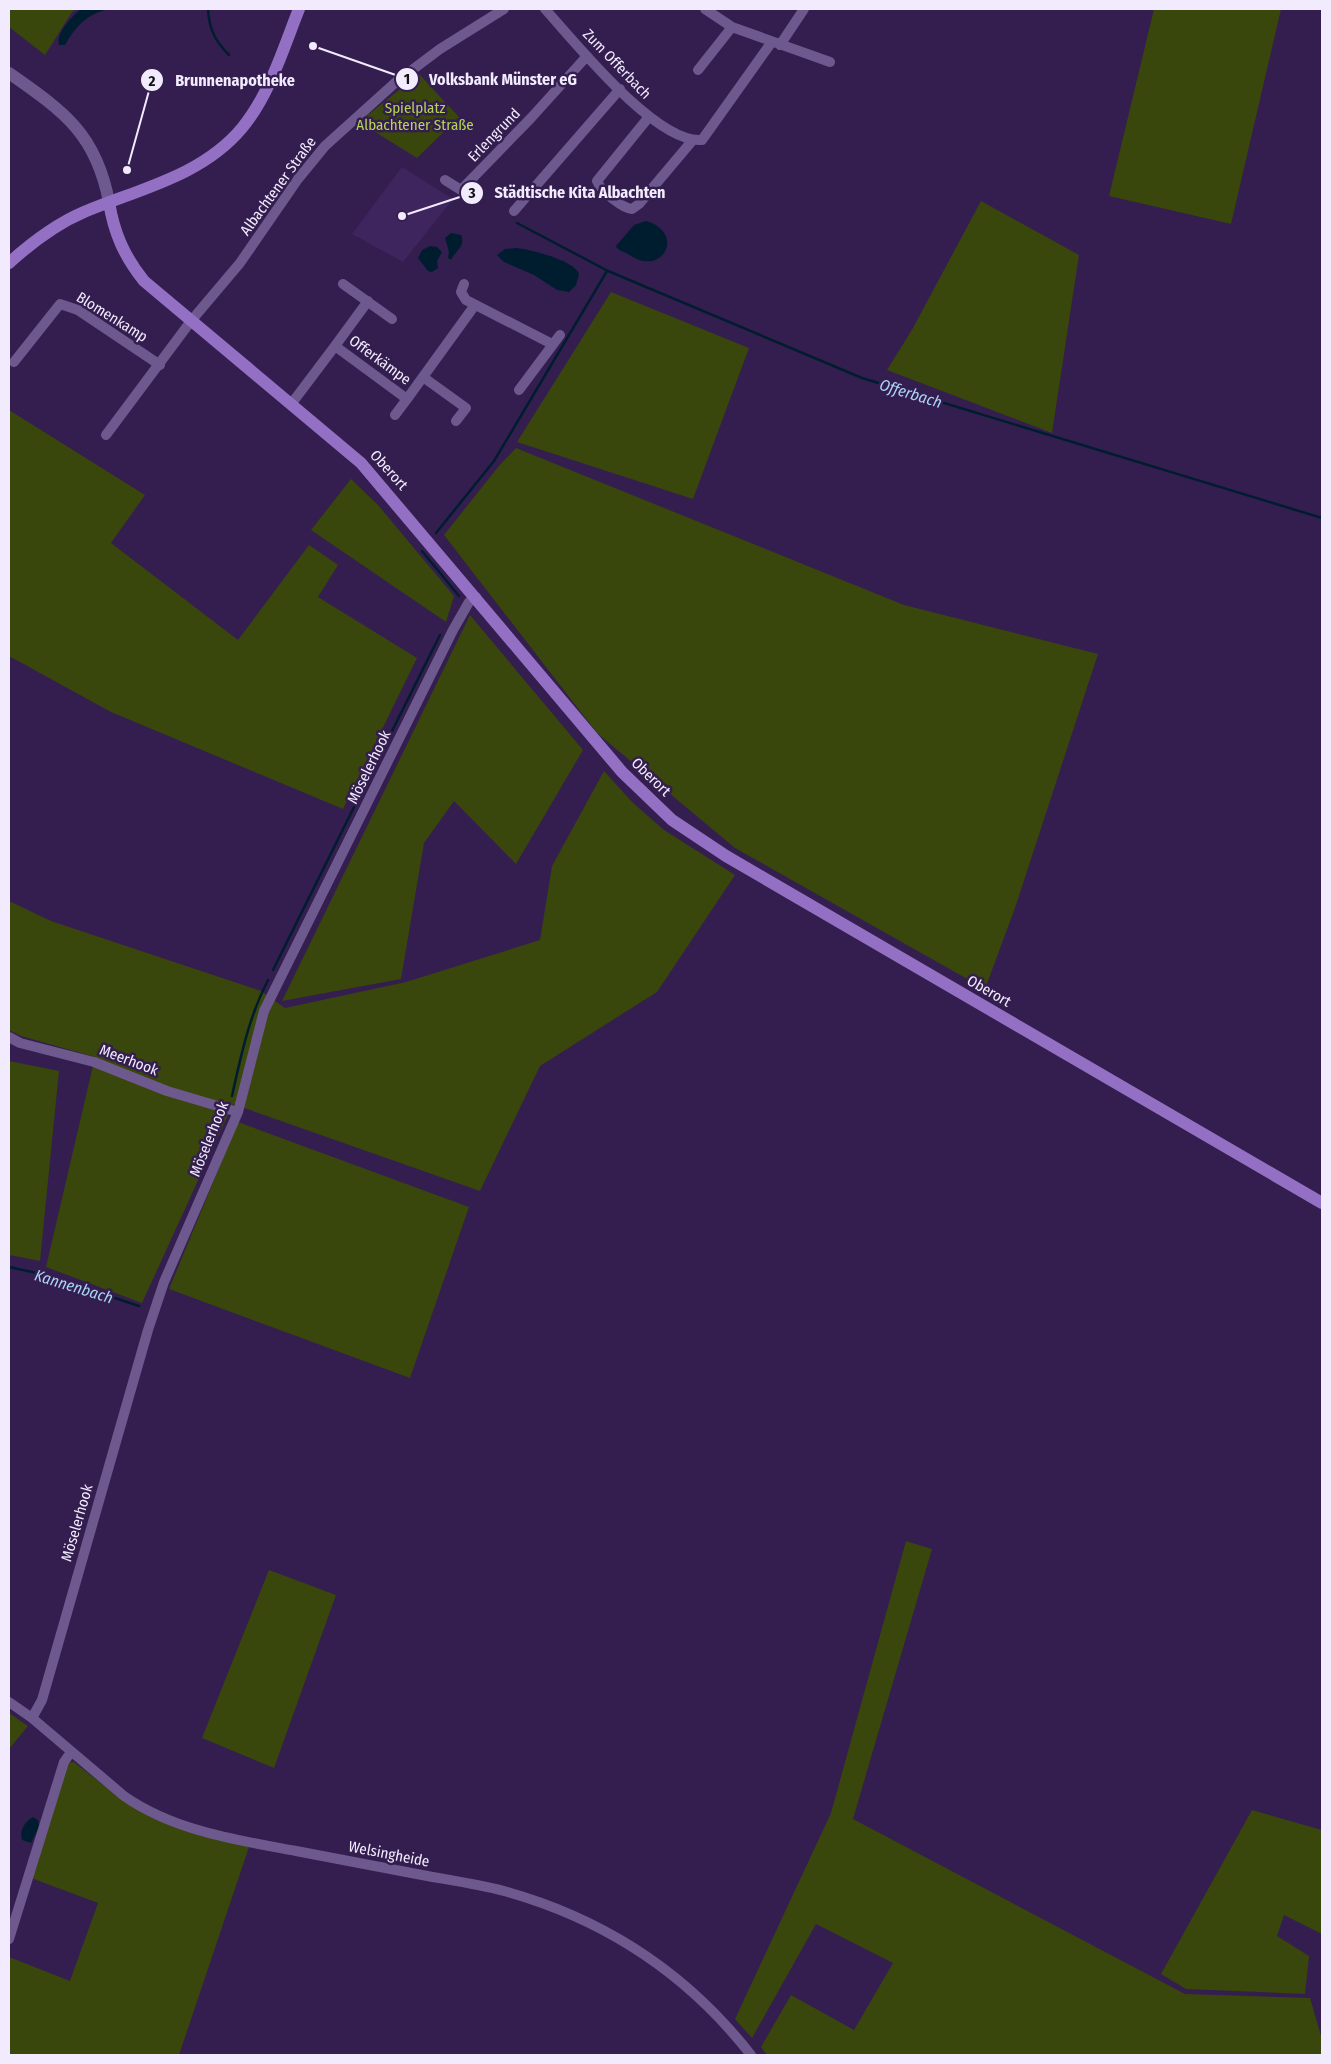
<svg xmlns="http://www.w3.org/2000/svg" width="1331" height="2064" viewBox="0 0 1331 2064" font-family="'Fira Sans Condensed',sans-serif">
  <style>
    .built { fill: #3e255d }
    .green { fill: #39460c }
    .water { fill: #001d30 }
    .lines { fill: none; stroke-linecap: round; stroke-linejoin: round }
    .stream { stroke: #001d30; stroke-width: 2.5 }
    .minor { stroke: #6e598e; stroke-width: 10 }
    .tertiary { stroke: #6e598e; stroke-width: 12 }
    .secondary { stroke: #9470c5; stroke-width: 12 }
    .labels { text-anchor: middle; stroke-width: 5; stroke-linejoin: round; paint-order: stroke }
    .street-label { font-size: 15px; fill: #f2ebfe; stroke: #341e4f }
    .park-label { font-size: 15px; fill: #b4d552; stroke: #341e4f }
    .water-label { font-size: 16px; font-style: italic; fill: #a9d3f4; stroke: #341e4f }
    .leader { fill: none; stroke: #f2ebfe; stroke-width: 2 }
    .callout-dot { fill: #f2ebfe; stroke: #341e4f; stroke-width: 2 }
    .mark-label { font-size: 15px; text-anchor: middle; font-weight: bold; fill: #111 }
    .callout-label { font-size: 16px; text-anchor: middle; font-weight: bold; fill: #f2ebfe; stroke: #341e4f; stroke-width: 5; stroke-linejoin: round; paint-order: stroke }
  </style>
  <rect width="100%" height="100%" fill="#341e4f"/>
  <path class="built" d="M402 167 453 199 403 262 352 234Z"/>
  <path class="green" d="M9 9H77L72 12 45 55 9 27Z
    M1154 9H1281L1231 224 1109 196Z
    M419 74 459 117 417 158 359 122Z
    M981 201 1079 255 1052 433 887 370 913 328Z
    M611 292 749 348 693 499 517 442Z
    M9 410 145 495 111 543 238 640 309 545 338 565 318 597 417 658 343 809 111 712 9 656Z
    M516 448 904 605 1098 654 1015 908 985 989 735 848 597 733 444 535 498 467Z
    M351 479 378 505 454 596 446 622 311 530Z
    M470 615 583 750 516 864 454 801 424 843 401 979 282 1001Z
    M604 771 632 802 664 830 735 875 657 992 540 1066 480 1191 233 1104 142 1303 46 1267 95 1057 21 1036 9 1030V901L51 921 261 991 285 1008 406 982 540 940 552 866Z
    M9 1061 59 1071 40 1261 9 1255Z
    M238 1122 469 1207 410 1378 169 1289Z
    M906 1541 932 1549 853 1819 1185 1994 1310 1998 1322 2039V2055H767L761 2047 791 1995 854 2030 893 1963 816 1924 752 2038 735 2019 831 1813Z
    M269 1570 336 1595 274 1768 202 1738Z
    M9 1713 28 1726 9 1749Z
    M74 1762 121 1799 199 1834 249 1847 179 2055H9V1957L70 1981 98 1903 31 1878 68 1763Z
    M1252 1810 1322 1830V1934L1284 1915 1277 1936 1309 1956 1305 1994 1186 1989 1161 1974Z"/>
  <path class="water" d="M81 9H109C87 14 76 26 65 45H59C55 34 73 15 81 9Z
    M646 221C687 233 662 279 628 254 623 251 618 251 616 246L634 225Z
    M451 233 461 235C466 246 455 251 451 260L448 258 449 252 445 238Z
    M430 246 437 247 442 252 437 261 438 268 432 272 428 271 418 258 422 250Z
    M517 248C531 250 574 260 579 274L576 285 569 292 557 290 534 275 504 262 497 255 505 249Z
    M33 1817 38 1820 39 1827 31 1843 22 1840C19 1831 25 1821 33 1817Z"/>
  <g class="lines">
    <path class="stream" d="M208 9C209 29 215 41 229 55
      M517 223 608 271 862 378 1322 518
      M436 533 494 461 607 271
      M422 551 459 596
      M366 783 440 635
      M273 970 361 793
      M232 1096C241 1055 249 1017 268 980
      M9 1267 46 1275 139 1306"/>
    <path class="minor" d="M545 9C575 42 656 144 702 140L771 43
      M705 9 732 27 830 62
      M780 45 804 9
      M698 70 732 27
      M648 118 597 181C601 191 622 208 632 209L639 204 692 141
      M445 180 461 190 531 118 587 56
      M514 211 620 89
      M343 284 392 319
      M464 284 461 292 466 300 552 344
      M335 346 368 301
      M14 362 60 304 78 310 160 365
      M423 377 466 408 456 421
      M519 390 560 335
      M292 403 335 346 407 399 475 305
      M395 415 407 399
      M106 435 191 321 240 263 298 179 325 146 396 82 440 49 504 9
      M9 1037 20 1043 94 1062 167 1091 238 1112
      M9 1702 32 1718 124 1796C174 1831 237 1840 296 1851 338 1859 380 1867 422 1875 449 1880 477 1884 504 1891 605 1919 687 1973 751 2055
      M32 1718 42 1700 148 1330 164 1282 238 1112 264 1011 453 630 469 602 476 597
      M9 1939 64 1762 71 1752"/>
    <path class="tertiary" d="M9 73C63 111 96 133 109 202"/>
    <path class="secondary" d="M109 202C114 233 124 256 144 281L361 463 622 772 672 820 726 856 1322 1203
      M9 263C31 243 56 224 84 212 139 189 202 176 242 128 270 94 283 49 299 9"/>
  </g>
  <g class="labels">
    <g class="street-label">
      <text transform="translate(617 64) rotate(46)" y="5">Zum Offerbach</text>
      <text transform="translate(494 135) rotate(-46)" y="5">Erlengrund</text>
      <text transform="translate(278 186) rotate(-54)" y="5">Albachtener Straße</text>
      <text transform="translate(112 317) rotate(32)" y="5">Blomenkamp</text>
      <text transform="translate(380 360) rotate(36)" y="5">Offerkämpe</text>
      <text transform="translate(389 470) rotate(48)" y="5">Oberort</text>
      <text transform="translate(369 767) rotate(-64)" y="5">Möselerhook</text>
      <text transform="translate(651 777) rotate(44)" y="5">Oberort</text>
      <text transform="translate(989 991) rotate(30)" y="5">Oberort</text>
      <text transform="translate(129 1060) rotate(21)" y="5">Meerhook</text>
      <text transform="translate(209 1139) rotate(-68)" y="5">Möselerhook</text>
      <text transform="translate(77 1523) rotate(-74)" y="5">Möselerhook</text>
      <text transform="translate(389 1854) rotate(11)" y="5">Welsingheide</text>
    </g>
    <g class="park-label">
      <text x="415" y="113">Spielplatz<tspan x="415" dy="17">Albachtener Straße</tspan></text>
    </g>
    <g class="water-label">
      <text transform="translate(911 393) rotate(17)" y="6">Offerbach</text>
      <text transform="translate(74 1286) rotate(17)" y="6">Kannenbach</text>
    </g>
  </g>
  <path class="leader" d="M313 46L407 79M127 170L152 80M402 216L472 193"/>
  <g class="callout-dot">
    <circle cx="313" cy="46" r="5"/>
    <circle cx="127" cy="170" r="5"/>
    <circle cx="402" cy="216" r="5"/>
    <circle cx="407" cy="79" r="12"/>
    <circle cx="152" cy="80" r="12"/>
    <circle cx="472" cy="193" r="12"/>
  </g>
  <g class="mark-label">
    <text x="407" y="84">1</text>
    <text x="152" y="86">2</text>
    <text x="472" y="198">3</text>
  </g>
  <g class="callout-label">
    <text x="503" y="85">Volksbank Münster eG</text>
    <text x="235" y="86">Brunnenapotheke</text>
    <text x="580" y="198">Städtische Kita Albachten</text>
  </g>
  <rect width="1331" height="2064" fill="none" stroke="#f2ebfe" stroke-width="20"/>
</svg>
